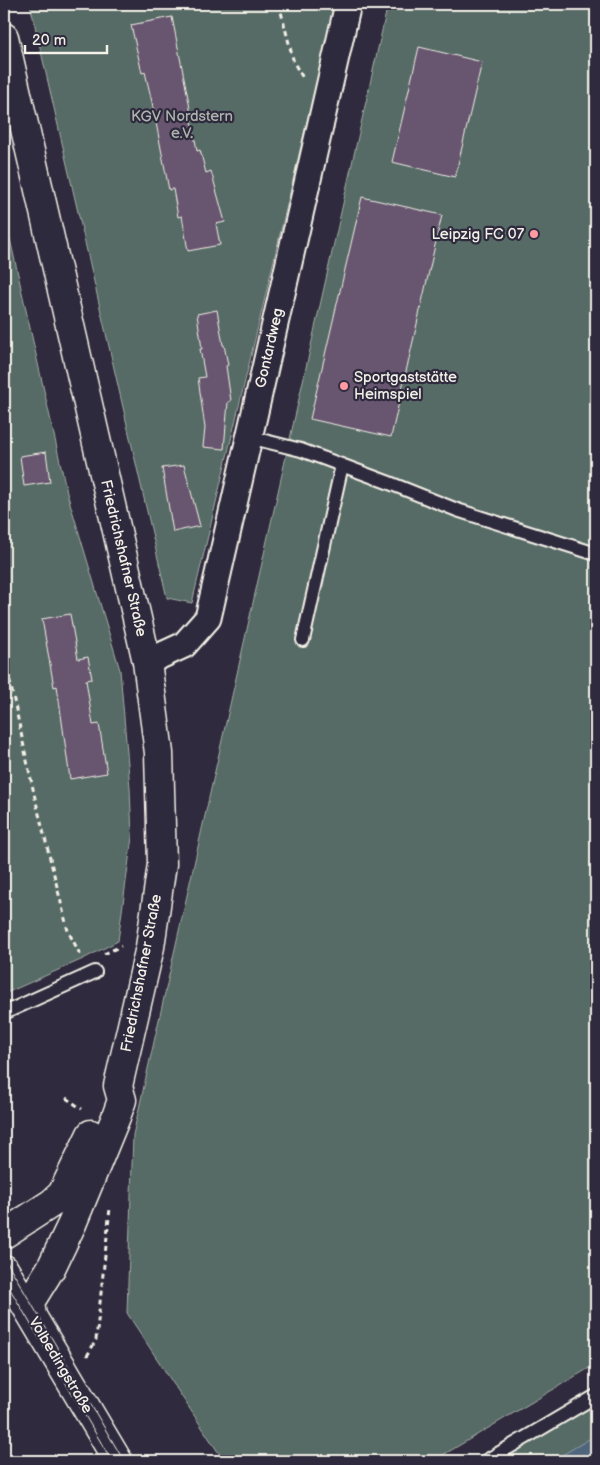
<svg xmlns="http://www.w3.org/2000/svg" width="600" height="1465" viewBox="0 0 600 1465" font-family="'Balsamiq Sans',sans-serif">
  <style>
    .green { fill: #566b66; stroke: #a5aea7 }
    .water { fill: #50657b; stroke: #929da7 }
    .building { fill: #685770; stroke: #f4f1e8 }
    .lines { fill: none; stroke-linecap: round; stroke-linejoin: round }
    .service-casing { stroke: #f4f1e8; stroke-width: 16 }
    .minor-casing { stroke: #f4f1e8; stroke-width: 29 }
    .secondary-casing { stroke: #f4f1e8; stroke-width: 31 }
    .path { stroke: #f4f1e8; stroke-width: 3; stroke-dasharray: 5 4; stroke-linecap: butt }
    .service { stroke: #2f2a3d; stroke-width: 12 }
    .minor { stroke: #2f2a3d; stroke-width: 25 }
    .secondary { stroke: #2f2a3d; stroke-width: 28 }
    .tram { stroke: #f4f1e8; stroke-width: 1 }
    .poi-dot { fill: #ff9aa2; stroke: #2f2a3d; stroke-width: 2 }
    .labels { text-anchor: middle; stroke-width: 4.5; stroke-linejoin: round; paint-order: stroke }
    .park-label { font-size: 15px; fill: #adb5ae; stroke: #2f2a3d }
    .poi-label { font-size: 15px; fill: #f4f1e8; stroke: #2f2a3d; text-anchor: end }
    .street-label { font-size: 15px; fill: #f4f1e8; stroke: #2f2a3d }
  </style>
  <rect width="100%" height="100%" fill="#2f2a3d"/>
  <filter id="ink" filterUnits="userSpaceOnUse"><feTurbulence type="fractalNoise" baseFrequency=".02" numOctaves="2"/><feDisplacementMap in="SourceGraphic" scale="10" xChannelSelector="R" yChannelSelector="G"/><feConvolveMatrix kernelMatrix="1 2 1 2 8 2 1 2 1" color-interpolation-filters="sRGB"/></filter>
  <g filter="url(#ink)">
    <path class="green" d="M30 4H335L192 603 167 598Z
      M388 4H596V1364L433 1461H224L127 1313 133 1135Z
      M4 212 67 493 120 670 130 788 132 837 118 941 83 959 4 994Z
      M596 1404V1461H496Z"/>
    <path class="water" d="M596 1435V1461H552Z"/>
    <path class="building" d="M172 17 189 103 197 151 200 150 206 173 211 171 225 222 216 224 220 245 188 251 182 216 178 217 173 189 169 190 152 102 145 72 142 73 131 25Z
      M419 47 482 62 455 177 392 162Z
      M362 197 442 215 391 437 310 419Z
      M217 310 223 345H224L228 365 226 366 231 401 228 402 224 449 203 447 205 428 198 378 205 377 200 349H202L197 314Z
      M46 452 50 482 24 486 20 456Z
      M184 465 200 526 173 532 162 468Z
      M70 614 78 659 88 657 92 679 86 680 93 725 99 724 107 773 70 779 57 686 54 687 42 619Z"/>
    <g class="lines">
      <g class="service-casing">
        <path id="service" d="M249 437 301 450 387 482 457 510 596 554
          M303 640 342 465
          M4 1013 95 972
          M486 1461 596 1396"/>
      </g>
      <g class="minor-casing">
        <path id="minor" d="M147 662 184 645 208 618 348 4"/>
      </g>
      <g class="secondary-casing">
        <path id="secondary" d="M4 37 147 662 159 753 162 864 150 947 118 1086 122 1100 116 1117 72 1224 51 1268 30 1302 32 1316
          M4 1234 52 1203 62 1194 91 1134
          M4 1269 118 1461"/>
      </g>
      <path class="path" d="M279 4 294 63 303 78
        M4 654 35 798 68 931 81 956
        M104 954 121 946
        M66 1098 82 1109
        M87 1356 96 1340 110 1208"/>
      <use href="#service" class="service"/>
      <use href="#minor" class="minor"/>
      <use href="#secondary" class="secondary"/>
      <path class="tram" d="M4 1257 124 1461
        M4 1279 112 1461"/>
    </g>
  </g>
  <g class="poi-dot">
    <circle cx="534" cy="234" r="5"/>
    <circle cx="344" cy="386" r="5"/>
  </g>
  <g class="labels">
    <g class="park-label">
      <text x="182" y="121">KGV Nordstern<tspan x="182" dy="17">e.V.</tspan></text>
    </g>
    <g class="poi-label">
      <text x="524" y="239">Leipzig FC 07</text>
      <text x="354" y="382" text-anchor="start">Sportgaststätte<tspan x="354" dy="17">Heimspiel</tspan></text>
    </g>
    <g class="street-label">
      <text transform="translate(269 348) rotate(-77)" y="5">Gontardweg</text>
      <text transform="translate(124 558) rotate(77)" y="5">Friedrichshafner Straße</text>
      <text transform="translate(141 973) rotate(-79)" y="5">Friedrichshafner Straße</text>
      <text transform="translate(61 1365) rotate(59)" y="5">Volbedingstraße</text>
    </g>
  </g>
  <rect width="600" height="1465" fill="none" stroke="#2f2a3d" stroke-width="20"/>
  <rect x="10" y="10" width="580" height="1445" fill="none" stroke="#f4f1e8" stroke-width="2" filter="url(#ink)"/>
  <path d="M25 45v8h82v-8" fill="none" stroke="#f4f1e8" stroke-width="2.5"/>
  <text x="32" y="45" font-size="15" fill="#f4f1e8" stroke="#2f2a3d" stroke-width="4" paint-order="stroke">20 m</text>
</svg>
